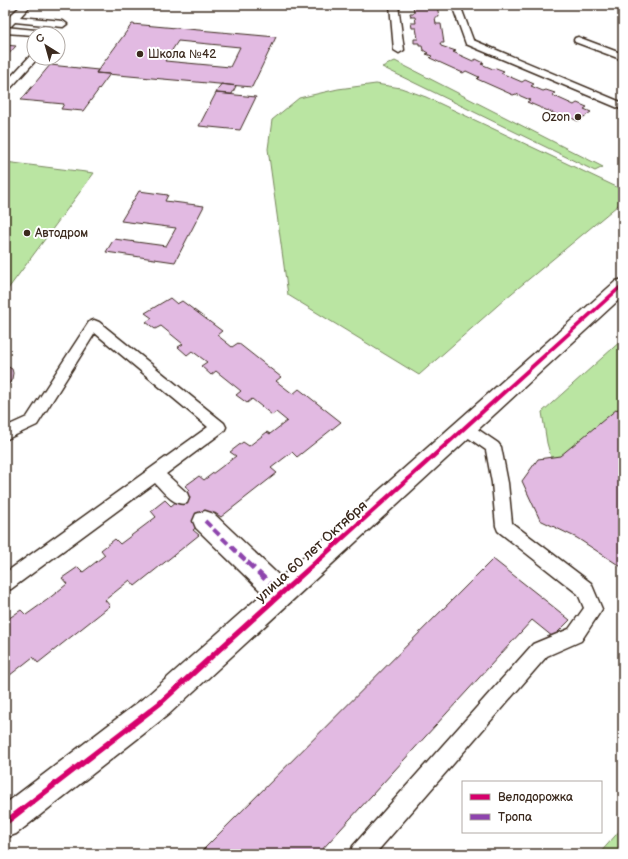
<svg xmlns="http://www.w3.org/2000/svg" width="628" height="859" viewBox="0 0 628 859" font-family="'Balsamiq Sans',sans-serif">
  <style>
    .green { fill: #bae5a2; stroke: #7a8860 }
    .building { fill: #e2bae2; stroke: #3b2a1e; fill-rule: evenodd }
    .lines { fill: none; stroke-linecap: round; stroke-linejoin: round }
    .service-casing { stroke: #3b2a1e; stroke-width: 3 }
    .minor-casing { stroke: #3b2a1e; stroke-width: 3 }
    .tertiary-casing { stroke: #3b2a1e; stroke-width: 3 }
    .service { fill: #fff; fill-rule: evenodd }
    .minor { fill: #fff; fill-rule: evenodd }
    .tertiary { fill: #fff; fill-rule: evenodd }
    .quiet-far2 { stroke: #8e44ad; stroke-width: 2.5; stroke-dasharray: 5 2.5; stroke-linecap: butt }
    .quiet-far1 { stroke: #8e44ad; stroke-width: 4; stroke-dasharray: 8 4; stroke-linecap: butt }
    .quiet { stroke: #8e44ad; stroke-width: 5; stroke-dasharray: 10 5; stroke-linecap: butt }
    .cycleway-casing { stroke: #fff; stroke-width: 3 }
    .cycleway { fill: #d6006c; fill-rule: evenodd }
    .poi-dot { fill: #3b2a1e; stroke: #fff; stroke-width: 1.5 }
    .labels { text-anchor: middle; stroke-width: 4; stroke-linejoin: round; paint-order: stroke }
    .far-poi-label { font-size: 12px; fill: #3b2a1e; stroke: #fff; text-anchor: start }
    .street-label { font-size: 14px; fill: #3b2a1e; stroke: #fff }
  </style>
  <rect width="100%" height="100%" fill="#fff"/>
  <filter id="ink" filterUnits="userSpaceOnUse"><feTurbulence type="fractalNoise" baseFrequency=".025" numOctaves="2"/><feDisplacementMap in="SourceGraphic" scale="8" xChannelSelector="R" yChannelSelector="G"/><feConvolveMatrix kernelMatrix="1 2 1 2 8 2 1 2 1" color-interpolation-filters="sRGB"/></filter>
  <g filter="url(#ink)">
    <path class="green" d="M395 61 603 167 595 171 382 67Z
      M376 84 401 88 426 97 623 190V201L506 298 419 375 288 295 268 149 272 120 299 98 338 89Z
      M5 162 94 173 5 293Z
      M623 339V551L558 482 547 443 542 412Z
      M623 827V854H599Z"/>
    <path class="building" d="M413 5H437L439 17H435L436 24H441L444 43H440L441 46 456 51 453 52 473 61 476 59 484 63 481 64 493 69 496 68 504 71 501 73 522 82 525 80 534 84 531 86 543 91 546 90 555 93 552 95 574 105 577 103 587 107 584 109 591 112 578 121 569 117 567 119 527 102 530 100 516 94 513 95 477 79 479 77 466 71 463 73 430 58 432 56 426 54 428 53 423 50 422 46H419V43H414V39H418L416 28H412L411 23H416L415 17H411L410 13H414Z
      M132 24 276 37 252 87 96 73ZM178 41 240 47 230 67 165 61Z
      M5 45 16 46 5 58Z
      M50 65 98 70 96 73 110 74 83 111 61 109 64 104 21 100Z
      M221 84 236 86 232 94 216 93Z
      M216 93 256 97 240 130 199 126Z
      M139 191 168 195 165 201 204 206 175 262 106 252 114 239 166 246 176 228 121 221Z
      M170 298 177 304 182 301 222 331 217 335 232 347 238 343 281 377 276 381 293 394 299 389 341 422 297 457 292 452 271 468 277 473 221 517 215 513 193 530 199 535 135 586 130 580 105 600 110 606 38 663 33 657 5 679V631L9 628 5 621 21 610 26 615 47 600 67 584 62 578 78 567 83 572 105 555 101 550 115 539 120 544 156 517 151 511 165 500 171 506 190 490 185 486 199 476 204 480 236 456 230 452 243 442 249 446 267 432 270 434 287 421 276 412 272 415 252 399 247 403 236 395 241 391 216 371 211 375 201 366 207 362 192 351 187 355 178 347 183 344 161 326 155 329 146 322 152 318 145 313Z
      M5 365 12 369 13 373 12 379 5 390Z
      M617 409 623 412V568L577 538 540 520 522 481 538 459 560 456Z
      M493 559 570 620 553 637 532 620 318 854H199Z"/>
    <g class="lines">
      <g class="service-casing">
        <path id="service" d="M22 5H31L20 17 63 21 67 24 63 27 15 22 11 26H5C5 18 16 11 22 5Z
          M390 5H398L404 50 399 53 394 50Z
          M452 5H460L473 40 623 103V110L466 44Z
          M5 27 46 31 50 34H34V35L5 33Z
          M578 37 623 54V60L575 42 574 40 575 38Z
          M34 54V58L37 59 8 91 5 92V83L31 55Z
          M94 320 99 322 224 423 226 427 224 431 166 474 187 493 189 498 187 503C174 507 163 491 155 483L11 589 5 591V573L208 427 95 333 37 425 5 440V427L27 417 89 322Z
          M465 422 470 424 498 443 501 447 508 483 512 523 591 583 602 609 581 641 547 656 375 854H350L353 846 533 644 569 629 584 608 578 594 498 531 496 526 492 483 486 450 460 432 458 428 460 424Z"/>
      </g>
      <g class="minor-casing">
        <path id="minor" d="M205 511 214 514 290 586 294 594 290 602 281 606 272 602 196 528 193 521 196 514Z"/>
      </g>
      <g class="tertiary-casing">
        <path id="tertiary" d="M623 279V296L169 714 16 834 5 838V804L149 694 616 281Z"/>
      </g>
      <use href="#service" class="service"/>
      <use href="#minor" class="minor"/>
      <use href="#tertiary" class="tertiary"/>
      <path class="quiet-far2" d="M120 8 126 5"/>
      <path class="quiet-far1" d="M205 521 248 563"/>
      <path class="quiet" d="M247 562 281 594"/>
      <g class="cycleway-casing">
        <path id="cycleway" d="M621 284H623V287L161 706 7 825 5 827V819L157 702Z"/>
      </g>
      <use href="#cycleway" class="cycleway"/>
    </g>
  </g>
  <g class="poi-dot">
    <circle cx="140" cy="54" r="4"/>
    <circle cx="578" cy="117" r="4"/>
    <circle cx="27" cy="233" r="4"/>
  </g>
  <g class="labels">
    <g class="far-poi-label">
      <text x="148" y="58">Школа №42</text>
      <text x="570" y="121" text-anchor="end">Ozon</text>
      <text x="35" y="237">Автодром</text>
    </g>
    <g class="street-label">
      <text transform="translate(311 551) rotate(-42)" y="5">улица 60 лет Октября</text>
    </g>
  </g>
  <rect width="628" height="859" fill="none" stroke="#fff" stroke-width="20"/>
  <rect x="10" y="10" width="608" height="839" fill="none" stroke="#3b2a1e" stroke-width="1.5" filter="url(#ink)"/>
  <rect x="462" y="781" width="140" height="52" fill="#ffffff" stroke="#b1aaa5"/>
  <rect x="470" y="794" width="20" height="6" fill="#d6006c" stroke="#b1aaa5"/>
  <text x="498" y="801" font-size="12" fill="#3b2a1e">Велодорожка</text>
  <rect x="470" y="814" width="20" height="6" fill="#8e44ad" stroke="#b1aaa5"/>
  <text x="498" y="821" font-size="12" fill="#3b2a1e">Тропа</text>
  <g transform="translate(46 46) rotate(323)"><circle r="19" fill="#ffffff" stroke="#b1aaa5"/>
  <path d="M0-3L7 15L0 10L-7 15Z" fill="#3b2a1e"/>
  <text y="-6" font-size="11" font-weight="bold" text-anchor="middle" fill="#3b2a1e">С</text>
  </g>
</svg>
